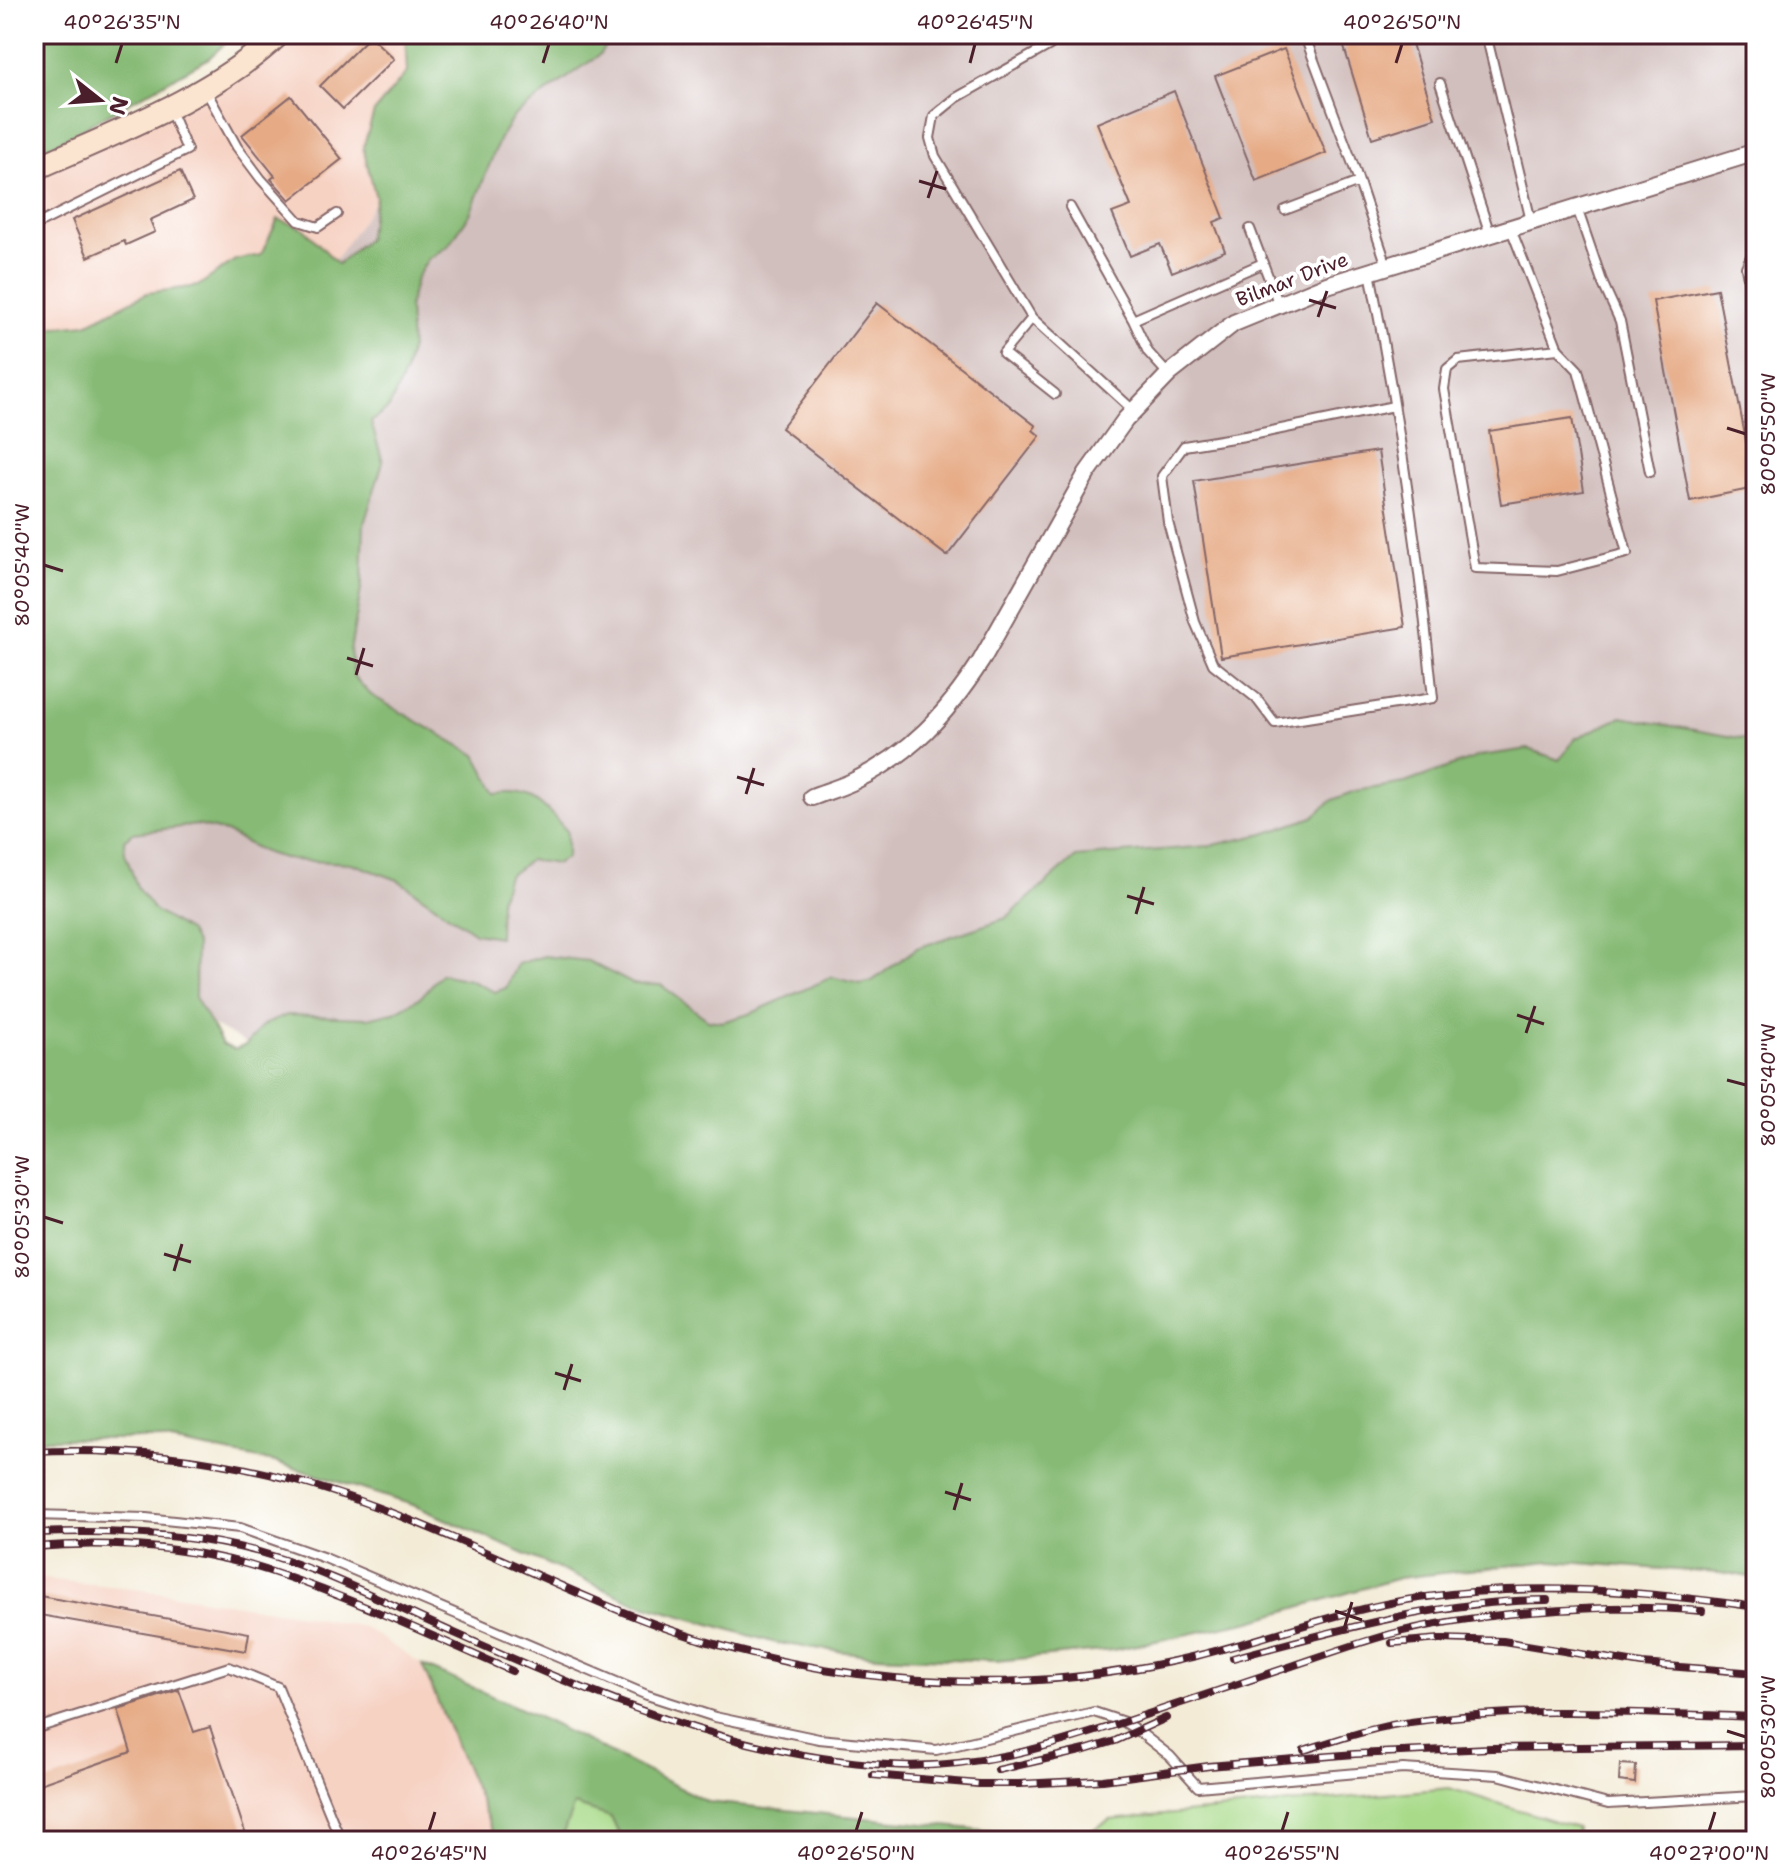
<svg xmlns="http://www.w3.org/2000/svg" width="1790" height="1875" viewBox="0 0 1790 1875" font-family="'Shantell Sans',sans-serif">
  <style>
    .built { fill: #f6d2c3 }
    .industrial { fill: #d1bfbd }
    .green { fill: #a8da89; stroke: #797c5a; stroke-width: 2 }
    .forest { fill: #86ba75; stroke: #686c50; stroke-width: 2 }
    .building { fill: #e6aa85 }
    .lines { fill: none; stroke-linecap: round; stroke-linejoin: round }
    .service-casing { stroke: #856667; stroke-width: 12 }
    .minor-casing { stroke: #856667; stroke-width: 20 }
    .secondary-casing { stroke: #856667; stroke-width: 26 }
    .service { stroke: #fff; stroke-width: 8 }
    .minor { stroke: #fff; stroke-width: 16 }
    .secondary { stroke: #fce5d0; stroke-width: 22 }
    .rail-casing { stroke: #4a1f2b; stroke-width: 8 }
    .rail { stroke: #fff; stroke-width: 5; stroke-dasharray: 15; stroke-linecap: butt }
    .ticks { fill: none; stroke: #4a1f2b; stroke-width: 3 }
    .labels { text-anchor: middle; stroke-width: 8; stroke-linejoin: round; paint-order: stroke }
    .street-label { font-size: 20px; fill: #4a1f2b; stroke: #fff }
    .neatline { fill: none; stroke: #4a1f2b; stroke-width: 3 }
    .ticks-label { font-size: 20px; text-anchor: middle; fill: #4a1f2b }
  </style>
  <rect width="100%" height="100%" fill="#fff"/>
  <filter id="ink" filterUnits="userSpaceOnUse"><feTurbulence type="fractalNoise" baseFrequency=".0125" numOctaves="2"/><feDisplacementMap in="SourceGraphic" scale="16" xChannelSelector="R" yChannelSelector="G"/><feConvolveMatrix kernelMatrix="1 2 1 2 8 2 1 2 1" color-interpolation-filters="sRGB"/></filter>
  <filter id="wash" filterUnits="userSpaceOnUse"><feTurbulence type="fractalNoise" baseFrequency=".006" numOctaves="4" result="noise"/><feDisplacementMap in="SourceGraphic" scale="32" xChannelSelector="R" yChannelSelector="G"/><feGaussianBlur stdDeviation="1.8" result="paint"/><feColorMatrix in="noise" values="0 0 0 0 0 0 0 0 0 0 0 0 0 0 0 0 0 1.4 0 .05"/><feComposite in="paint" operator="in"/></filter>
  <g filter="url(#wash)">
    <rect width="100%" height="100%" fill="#f3ebd6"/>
    <path class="built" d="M279 34H489L182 486 34 357V169L94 143Z
      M34 1578 130 1588 301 1615 364 1627 422 1665 497 1841H34Z"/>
    <path class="industrial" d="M489 34H1756V790L654 1263 34 929V703Z"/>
    <path class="green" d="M1449 1788 1577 1828 1576 1841H1072L1110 1820Z
      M573 1804 611 1817 622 1841H560Z"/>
    <path class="forest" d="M34 34H235L209 58 51 146 34 151Z
      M405 34H607L606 45 599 55 514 116 500 138 470 214 448 246 428 259 416 279 409 306 411 347 405 372 389 408 371 422 383 462 364 524 362 584 350 651 354 677 371 695 476 755 497 794C534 788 544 807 567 831V857L556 864 530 860 508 876 500 899 499 937 475 933 398 880 351 863 291 860 266 853 226 832 197 825 133 833 124 840 125 853 138 889 154 910 189 932 196 945 195 997 222 1044 234 1050 246 1045 263 1025 287 1015 367 1018 394 1012 421 997 441 974 469 980 495 992 506 988 517 964 544 956 588 961 633 984 661 985 708 1020 722 1022 752 1013 832 977 860 984 872 981 917 948 1006 918 1076 857 1209 846 1264 834 1313 817 1332 800 1356 791 1405 783 1480 756 1529 749 1559 760 1576 738 1622 717 1756 741V1578L1733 1574 1550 1561 1399 1578 1251 1621 1113 1650 996 1661 876 1656 776 1643 636 1603 413 1505 275 1462 155 1439H34V329L87 324 147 293 198 286 235 260 261 255 278 219 303 228 338 264 367 239 376 198 363 148 374 112 407 72Z
      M422 1665 532 1714 708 1802 1013 1833 1091 1830 1072 1841H622L611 1817 574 1805 560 1841H497Z"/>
    <g id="blocks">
      <path class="building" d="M1340 34H1409L1435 118 1372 138Z
        M370 36 394 59 343 109 320 86Z
        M1284 49 1326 153 1256 181 1215 76Z
        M1174 91 1224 218 1214 222 1225 251 1172 272 1160 244 1130 256 1112 213 1131 206 1097 123Z
        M291 96 342 159 290 200 271 179 275 176 242 135Z
        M180 171 193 200 150 220 155 232 126 245 124 241 88 257 72 220Z
        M1717 289 1755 488 1690 501 1653 301Z
        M877 303 1036 426 1033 430 1040 436 947 556 781 428Z
        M1572 418 1584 491 1501 504 1489 431Z
        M1378 451 1405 627 1221 657 1194 481Z
        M34 1595 249 1633 246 1651 34 1614Z
        M179 1690 194 1732 210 1727 248 1841H42L34 1817V1786L131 1752 118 1709Z
        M1620 1764 1636 1765 1635 1783 1619 1781Z"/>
    </g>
  </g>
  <g filter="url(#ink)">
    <use href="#blocks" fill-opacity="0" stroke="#856667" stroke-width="2"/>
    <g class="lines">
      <g class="service-casing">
        <path id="service" d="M1304 34 1354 167 1387 266
          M1486 34 1531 221
          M1050 45 956 98 934 116 930 138 935 156 1032 318 1133 410
          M1440 83 1490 234
          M205 89 237 147 261 179 299 221 318 227 337 214
          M1070 207 1133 320 1148 352 1168 374
          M1577 208 1603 284 1620 321 1650 472
          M1285 210 1359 182
          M34 226 187 150 169 108
          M1250 229 1279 305
          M1511 229 1558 349 1578 370 1627 553 1557 571 1475 568 1444 389 1447 369 1458 360 1558 349
          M1756 246 1746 267 1756 323
          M1370 272C1398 413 1419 555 1433 698L1275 723 1256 698 1213 664 1195 622 1168 522 1162 476 1184 446 1257 434 1394 406
          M1032 318 1003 353 1055 394
          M1133 320 1263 263
          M34 1515 146 1518 240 1528 325 1558 647 1695 715 1717 819 1739 936 1750 1094 1712 1124 1722 1138 1731 1170 1756 1198 1787 1403 1769 1498 1775 1608 1804 1756 1796
          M34 1729 229 1667 278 1687 341 1841H343"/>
      </g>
      <g class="minor-casing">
        <path id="minor" d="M812 797C825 792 839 788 852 782 911 754 946 715 981 661L1087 473 1125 420 1169 374 1234 323 1327 285 1756 152"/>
      </g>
      <g class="secondary-casing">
        <path id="secondary" d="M34 169C115 133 214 96 279 34"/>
      </g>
      <use href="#service" class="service"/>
      <use href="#minor" class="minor"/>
      <use href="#secondary" class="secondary"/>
      <g class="rail-casing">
        <path id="rail" d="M34 1452C121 1448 205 1457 289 1479 407 1510 516 1569 628 1614 713 1648 804 1670 895 1678 996 1687 1098 1680 1196 1656 1271 1638 1343 1609 1419 1598 1532 1581 1644 1591 1756 1607
          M34 1533C105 1530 190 1533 259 1552 323 1570 383 1601 443 1628 588 1692 729 1756 889 1765 972 1770 1049 1747 1127 1721 1182 1703 1237 1684 1292 1666 1325 1655 1357 1643 1391 1634 1433 1623 1477 1617 1520 1613 1582 1608 1639 1605 1702 1611
          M34 1547C104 1541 178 1546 246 1564 337 1590 424 1633 512 1671
          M1392 1643 1441 1639 1503 1641 1642 1664 1756 1673
          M1233 1658C1336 1631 1440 1600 1547 1600
          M1304 1750C1335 1741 1366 1729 1398 1724 1517 1705 1636 1713 1756 1717
          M998 1770 1085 1750 1115 1741 1166 1718
          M873 1775 979 1784H1019L1103 1780 1209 1766 1355 1754 1491 1748 1756 1745"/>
      </g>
      <use href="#rail" class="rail"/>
    </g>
  </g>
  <path class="ticks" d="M116 63 122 44M543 63 549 44M970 63 975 44M1396 63 1402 44M919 181 946 189M928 198 937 171M1309 300 1336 308M1318 317 1327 291M1727 428 1746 434M44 565 63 571M347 658 373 666M356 675 364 648M737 777 764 785M746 794 754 768M1127 896 1154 904M1136 914 1144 887M1517 1015 1544 1024M1526 1033 1535 1006M1727 1080 1746 1085M44 1217 63 1223M164 1254 191 1262M174 1271 182 1244M555 1373 581 1381M564 1390 572 1364M945 1492 971 1500M954 1510 962 1483M1335 1611 1362 1620M1344 1629 1352 1602M1727 1731 1746 1737M429 1831 435 1812M856 1831 862 1812M1282 1831 1288 1812M1709 1831 1715 1812"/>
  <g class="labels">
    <g class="street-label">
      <text transform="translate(1292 279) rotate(-21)" y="7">Bilmar Drive</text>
    </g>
  </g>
  <rect width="1790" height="1875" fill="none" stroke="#fff" stroke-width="88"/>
  <g transform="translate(100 100) rotate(107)" stroke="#ffffff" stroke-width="6" paint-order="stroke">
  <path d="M0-6L14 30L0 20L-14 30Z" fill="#4a1f2b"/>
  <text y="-12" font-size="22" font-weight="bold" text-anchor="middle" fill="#4a1f2b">N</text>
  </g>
  <rect x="44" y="44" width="1702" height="1787" class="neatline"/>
  <g class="ticks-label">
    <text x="122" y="29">40°26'35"N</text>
    <text x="549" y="29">40°26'40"N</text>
    <text x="975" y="29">40°26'45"N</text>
    <text x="1402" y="29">40°26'50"N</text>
    <text transform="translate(1768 434) rotate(-90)" y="7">80°05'50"W</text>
    <text transform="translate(22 565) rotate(-90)" y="7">80°05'40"W</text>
    <text transform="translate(1768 1085) rotate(-90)" y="7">80°05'40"W</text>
    <text transform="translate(22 1217) rotate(-90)" y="7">80°05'30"W</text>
    <text transform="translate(1768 1737) rotate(-90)" y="7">80°05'30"W</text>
    <text x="429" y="1860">40°26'45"N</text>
    <text x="856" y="1860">40°26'50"N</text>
    <text x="1282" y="1860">40°26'55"N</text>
    <text x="1709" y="1860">40°27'00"N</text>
  </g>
</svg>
